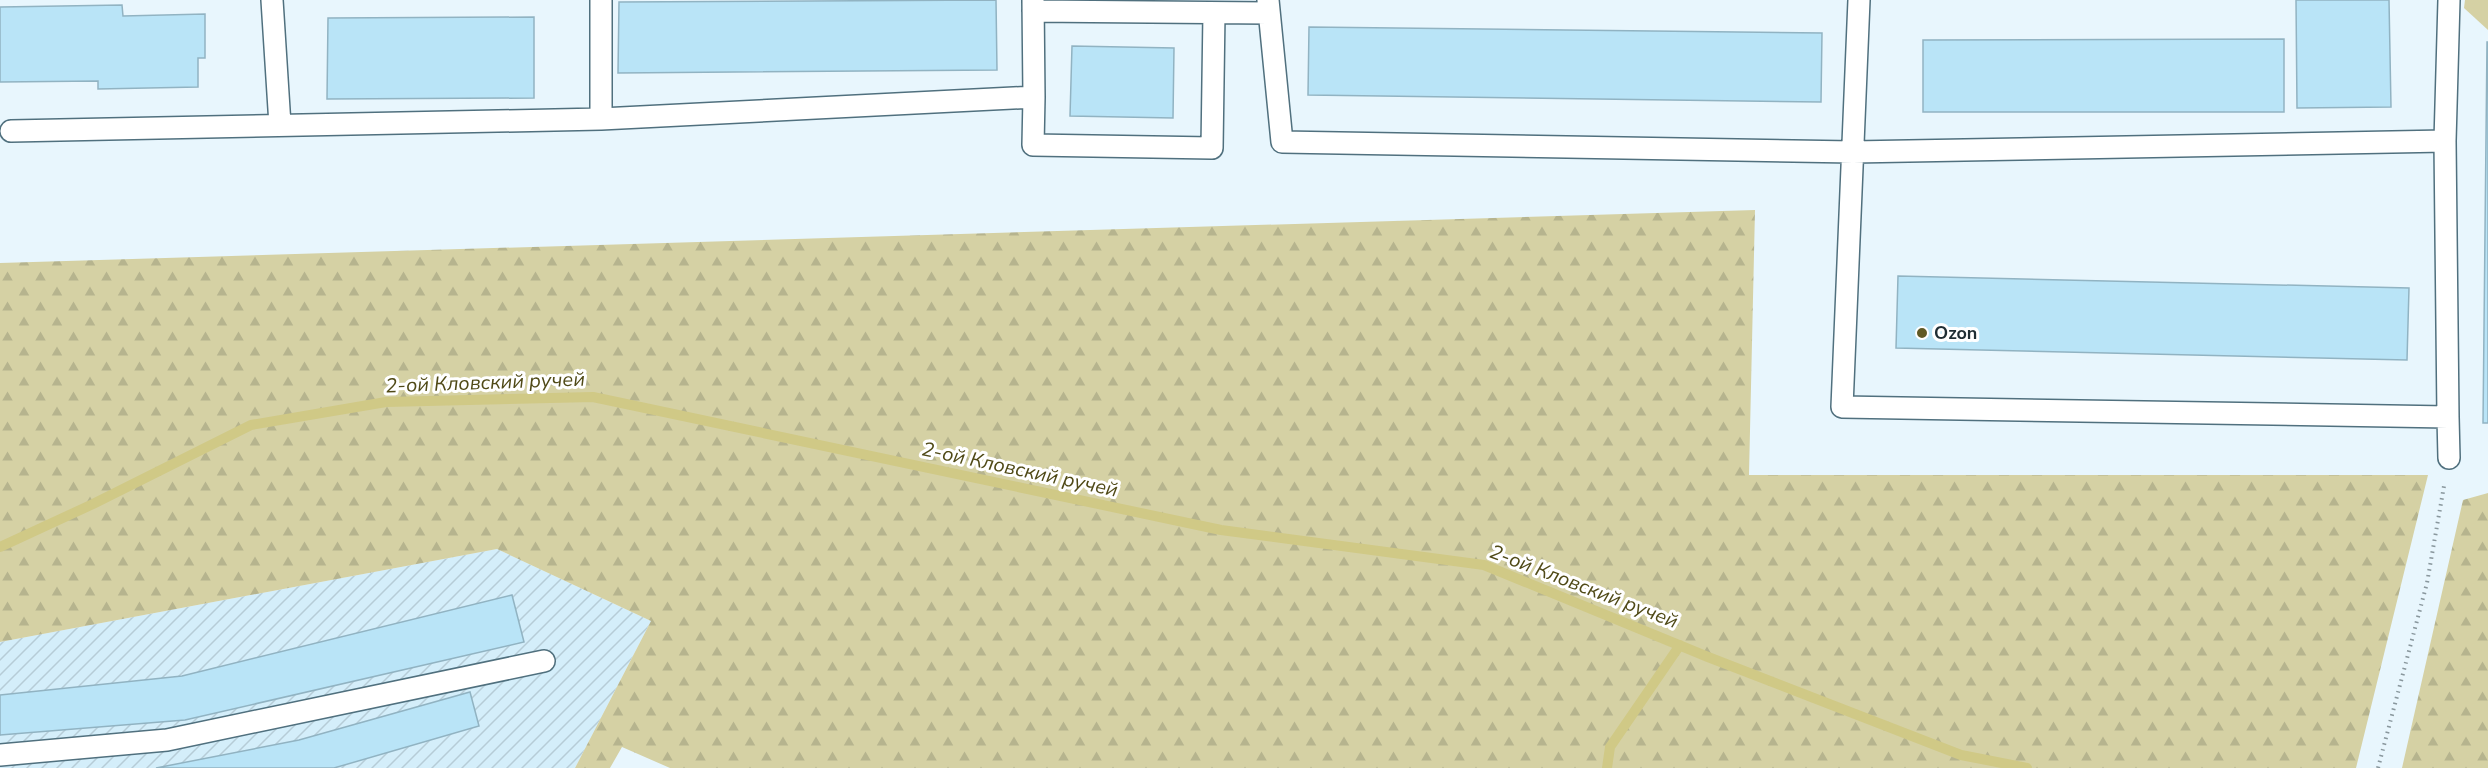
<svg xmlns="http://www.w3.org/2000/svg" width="2488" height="768" viewBox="0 0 2488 768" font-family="'Nunito Sans',sans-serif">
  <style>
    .industrial { fill: url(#industrial-furrows) }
    .grass { fill: #d5d1a4 }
    .forest { fill: url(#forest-firs) }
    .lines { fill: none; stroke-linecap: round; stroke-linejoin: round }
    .stream { stroke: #d0c986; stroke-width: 10 }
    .building { fill: #b9e4f7; stroke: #91b3c2; stroke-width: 1.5 }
    .service-casing { stroke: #50707e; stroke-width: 24 }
    .path { stroke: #89979d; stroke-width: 4; stroke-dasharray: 1.5 4.5; stroke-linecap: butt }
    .service { stroke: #fff; stroke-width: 21 }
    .poi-dot { fill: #5f5925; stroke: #fff; stroke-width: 2 }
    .labels { text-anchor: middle; stroke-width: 6; stroke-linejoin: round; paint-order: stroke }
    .poi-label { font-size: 18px; font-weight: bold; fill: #1f2d33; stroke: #fff; text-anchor: start }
    .water-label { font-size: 20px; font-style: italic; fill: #504a17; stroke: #fff }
  </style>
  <defs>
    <pattern id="industrial-furrows" width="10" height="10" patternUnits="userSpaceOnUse" patternTransform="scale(1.5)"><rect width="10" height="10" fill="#d4eefa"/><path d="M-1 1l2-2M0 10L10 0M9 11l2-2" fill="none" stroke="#b6ccd7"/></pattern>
    <pattern id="forest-firs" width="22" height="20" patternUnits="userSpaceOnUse" patternTransform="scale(1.5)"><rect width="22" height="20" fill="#d5d1a4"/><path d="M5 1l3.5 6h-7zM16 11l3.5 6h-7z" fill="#b6b48e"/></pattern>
  </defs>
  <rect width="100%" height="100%" fill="#e8f6fd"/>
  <path class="industrial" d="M497 549 651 621 575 768H0V642Z"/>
  <path class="grass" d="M2465 0H2488V30L2464 8Z"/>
  <path class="forest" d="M1755 210 1749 475H2428L2356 768H670L622 747 610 768H575L651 621 497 549 0 642V263Z
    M2488 493V768H2402L2463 500Z"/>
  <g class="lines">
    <path class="stream" d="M0 547 93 504 251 425 386 402 593 397 1221 530 1484 565 1708 657 1961 755 2027 768
      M1607 768 1610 747 1680 645"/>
  </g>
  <path class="building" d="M996 0 997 70 618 73 619 2Z
    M2296 0H2389L2391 107 2297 108Z
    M122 5 123 16 205 14V58H198V87L98 89V81L0 82V7Z
    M534 17V98L327 99 328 18Z
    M1309 27 1822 33 1821 102 1308 95Z
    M2284 39V112H1923V40Z
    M2487 42H2488V423H2483Z
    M1072 46 1174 48 1173 118 1070 116Z
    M1898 276 2409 288 2407 360 1896 348Z
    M512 595 524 642 185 720 0 735V695L182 676Z
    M470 692 479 726 334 768H156L299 740Z"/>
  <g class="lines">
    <g class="service-casing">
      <path id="service" d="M272 0 280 125
        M601 0V119L1034 97 1033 0
        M1268 0 1282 142 1853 152 2445 141
        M1859 0 1842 407 2448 417 2449 458
        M1033 11 1268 13
        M1034 97 1033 145 1212 148 1214 13
        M11 131 601 119
        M2448 417 2445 141 2449 0
        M0 755 167 740 544 661"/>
    </g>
    <path class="path" d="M2378 768 2427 583 2444 486"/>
    <use href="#service" class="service"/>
  </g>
  <circle class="poi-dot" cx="1922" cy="333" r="6"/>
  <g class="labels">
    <g class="poi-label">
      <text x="1934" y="339">Ozon</text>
    </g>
    <g class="water-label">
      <text transform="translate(485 382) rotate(-2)" y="7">2-ой Кловский ручей</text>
      <text transform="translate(1020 469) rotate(12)" y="7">2-ой Кловский ручей</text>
      <text transform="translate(1584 586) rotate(21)" y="7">2-ой Кловский ручей</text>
    </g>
  </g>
</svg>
